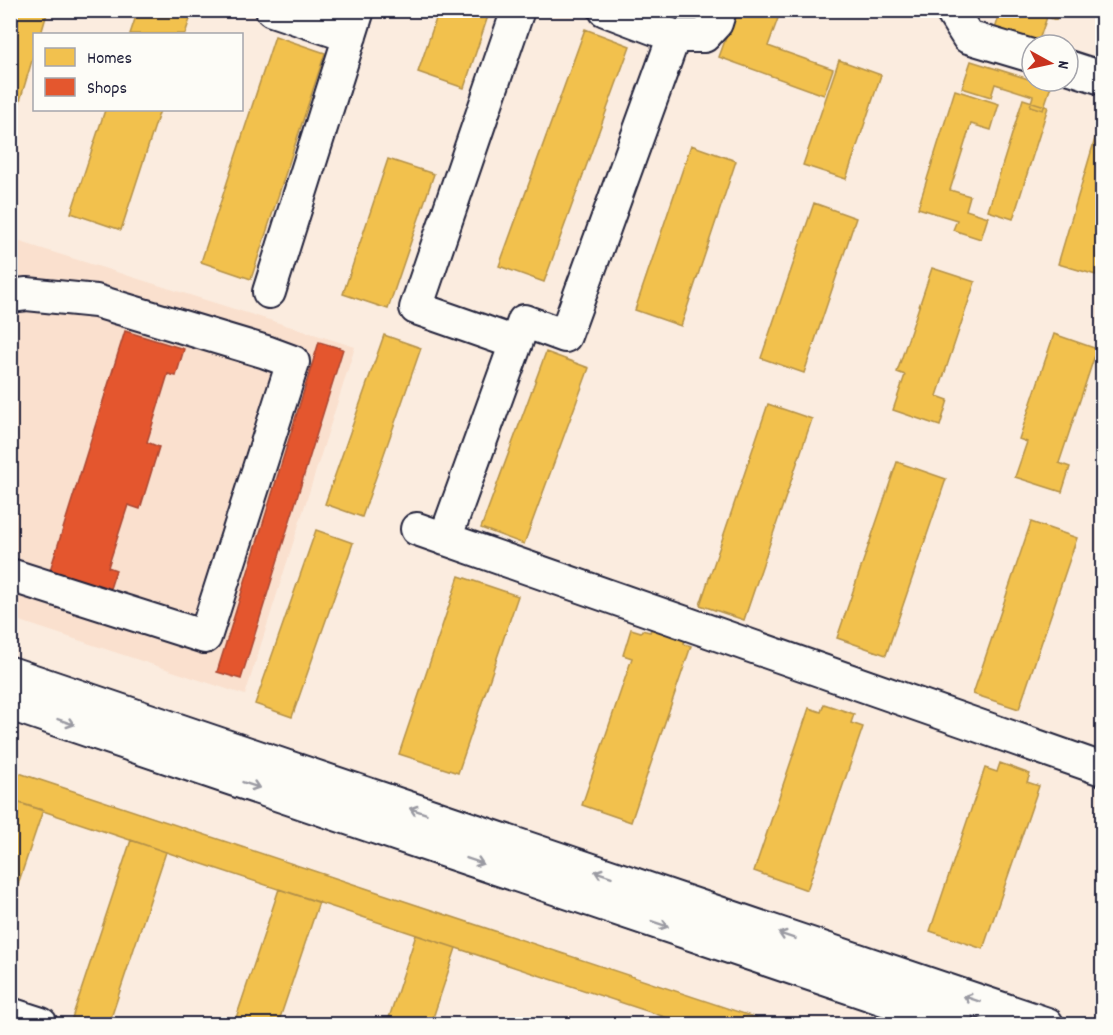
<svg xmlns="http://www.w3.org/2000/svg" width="1113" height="1035" viewBox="0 0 1113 1035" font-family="Dekko,sans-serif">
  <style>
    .built { fill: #fae0ce }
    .homes { fill: #f2c14e; stroke: #b49148; stroke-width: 1.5 }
    .shops { fill: #e4572e; stroke: #aa4732; stroke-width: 1.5 }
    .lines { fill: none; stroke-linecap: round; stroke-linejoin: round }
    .minor-casing { stroke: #22223b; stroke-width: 36 }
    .minor { stroke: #fdfcf7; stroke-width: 32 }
    .oneway { stroke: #9a9aa2 }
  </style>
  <rect width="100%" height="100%" fill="#fbecdf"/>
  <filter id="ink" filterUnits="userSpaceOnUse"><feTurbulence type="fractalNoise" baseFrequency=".0167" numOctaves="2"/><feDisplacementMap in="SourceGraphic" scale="12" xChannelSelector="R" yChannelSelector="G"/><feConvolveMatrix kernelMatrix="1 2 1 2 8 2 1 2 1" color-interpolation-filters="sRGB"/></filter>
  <g filter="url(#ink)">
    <path class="built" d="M11 239 355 347 245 695 11 618Z"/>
    <path class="homes" d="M10 10H48L41 34H34V54L10 134Z
      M138 10H193L185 34H130Z
      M439 10H490L464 88 418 72Z
      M643 10H675L671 21Z
      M736 10H781L768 46 833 69 824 95 719 57Z
      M1001 10H1058L1056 20 1047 17 1038 43 995 29Z
      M585 29 630 46 544 282 499 266Z
      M275 36 325 53 251 279 201 262Z
      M839 60 881 75 846 179 803 165Z
      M971 61 1051 86 1043 110 1030 106 1033 96 995 84 991 97 962 88Z
      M955 90 999 104 991 130 971 124 950 190 970 196 966 210 988 217 981 239 953 230 957 220 918 208Z
      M1023 99 1048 107 1013 219 988 211Z
      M105 110H160L121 230 71 213Z
      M1102 115V255L1096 275 1058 264Z
      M691 145 736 161 681 326 635 310Z
      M388 159 434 174 388 309 343 294Z
      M814 203 856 218 804 373 761 358Z
      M932 268 975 282 937 396 948 400 940 426 893 410 905 375 897 372Z
      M1054 334 1097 349 1059 463 1070 467 1062 492 1015 477 1027 442 1019 439Z
      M384 335 421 348 362 517 325 504Z
      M546 352 589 368 524 544 481 528Z
      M768 404 812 419 744 620 700 605Z
      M897 462 946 479 886 655 837 638Z
      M1031 522 1077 538 1019 709 973 694Z
      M316 530 353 543 292 717 255 704Z
      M459 576 518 596 458 773 399 754Z
      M652 627 685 639 684 644 691 646 631 822 582 805 632 658 623 655 631 629 641 632 642 630 650 632Z
      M824 704 854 714 851 723 863 727 807 890 754 871 809 708 821 712Z
      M1000 763 1030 774 1027 782 1039 786 983 949 930 931 985 768 997 772Z
      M10 770 775 1024H686L166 852 10 800Z
      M10 800 43 810 10 908Z
      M131 840 166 852 109 1024H92L72 1018Z
      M279 889 319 902 278 1024H234Z
      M416 935 456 948 431 1024H387Z
      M661 1016 686 1024H658Z"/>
    <path class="shops" d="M125 331 184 349 176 376 168 374 147 442 159 447 140 509 128 505 108 567 116 570 106 601 46 583Z
      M319 342 343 349 241 679 217 672Z"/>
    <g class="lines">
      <g class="minor-casing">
        <path id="minor" d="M272 10 350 36
          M951 10 968 37 1032 56
          M674 36H704L716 23 720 10
          M1068 67 1102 78
          M269 292 358 10
          M10 296 27 294 96 301 266 352 293 362 205 637 10 575
          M516 343 416 308 518 10
          M417 529 1102 769
          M445 539 524 321 565 336 674 36 605 10
          M10 673 1047 1024
          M10 704 958 1024
          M10 1014 41 1024"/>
      </g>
      <use href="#minor" class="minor"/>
    </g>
    <defs><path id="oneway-shaft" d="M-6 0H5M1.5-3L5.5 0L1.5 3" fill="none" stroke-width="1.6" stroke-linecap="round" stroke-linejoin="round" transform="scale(1.5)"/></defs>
    <g class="oneway">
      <use href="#oneway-shaft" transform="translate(66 722) rotate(19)"/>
      <use href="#oneway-shaft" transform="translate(251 785) rotate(19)"/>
      <use href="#oneway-shaft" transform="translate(418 811) rotate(-161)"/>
      <use href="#oneway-shaft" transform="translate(475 861) rotate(19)"/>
      <use href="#oneway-shaft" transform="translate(603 874) rotate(-161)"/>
      <use href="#oneway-shaft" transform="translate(660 924) rotate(19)"/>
      <use href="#oneway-shaft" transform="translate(787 936) rotate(-161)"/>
      <use href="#oneway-shaft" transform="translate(972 999) rotate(-161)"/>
    </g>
  </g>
  <rect width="1113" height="1035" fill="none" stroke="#fdfcf7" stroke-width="36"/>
  <rect x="18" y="18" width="1077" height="999" fill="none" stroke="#22223b" stroke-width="2" filter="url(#ink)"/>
  <rect x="33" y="33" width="210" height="78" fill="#fdfcf7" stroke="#a5a5ac" stroke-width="1.5"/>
  <rect x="45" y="48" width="30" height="18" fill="#f2c14e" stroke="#a5a5ac" stroke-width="1.5"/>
  <text x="87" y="63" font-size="18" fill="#22223b">Homes</text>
  <rect x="45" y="78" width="30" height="18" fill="#e4572e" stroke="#a5a5ac" stroke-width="1.5"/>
  <text x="87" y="93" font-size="18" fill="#22223b">Shops</text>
  <g transform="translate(1050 63) rotate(98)"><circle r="28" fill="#fdfcf7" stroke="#a5a5ac" stroke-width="1.5"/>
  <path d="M0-4.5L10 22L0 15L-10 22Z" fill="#c8321e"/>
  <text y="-9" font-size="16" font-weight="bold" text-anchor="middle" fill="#22223b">N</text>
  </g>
</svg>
